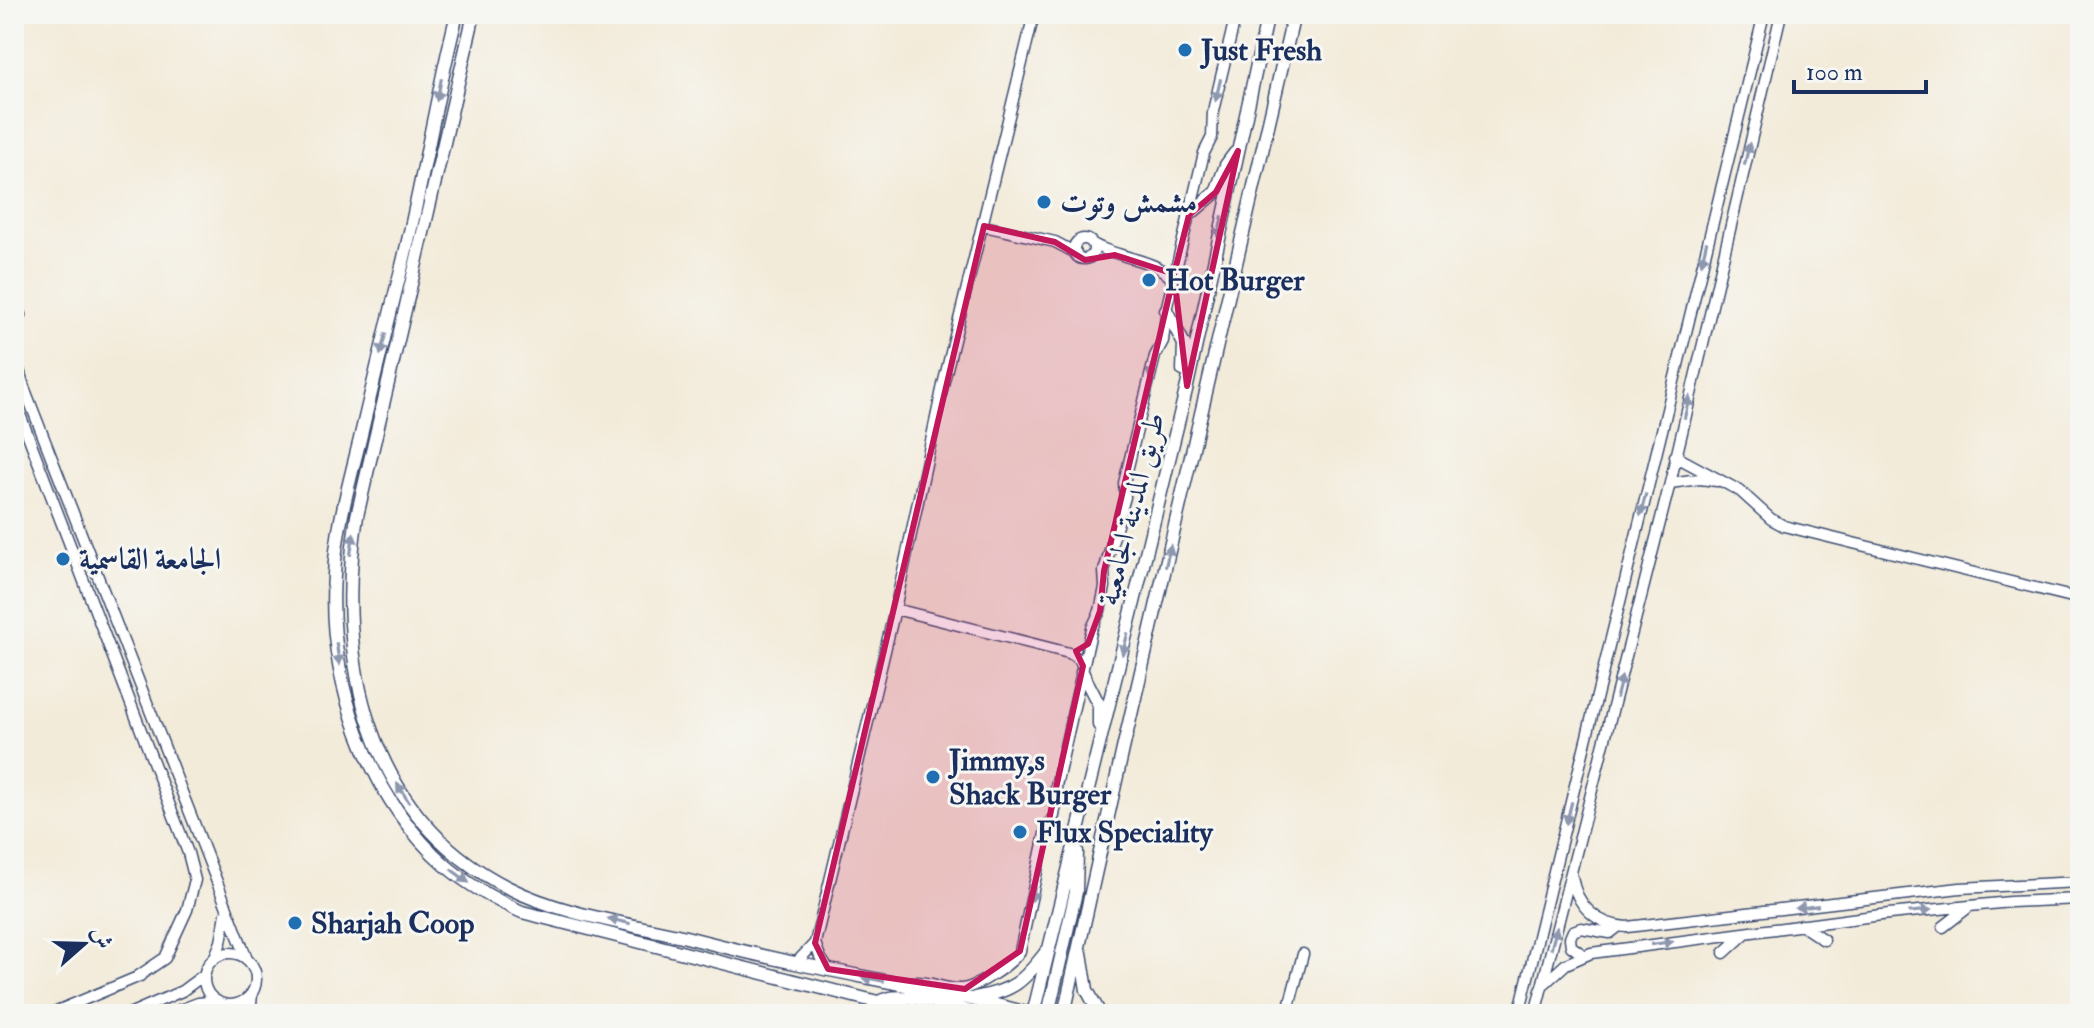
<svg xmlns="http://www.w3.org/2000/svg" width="2094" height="1028" viewBox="0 0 2094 1028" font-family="'IM FELL Double Pica',Amiri,serif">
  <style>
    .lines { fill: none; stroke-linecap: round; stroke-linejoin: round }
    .minor-casing { stroke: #3b4b70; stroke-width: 13 }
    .major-casing { stroke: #3b4b70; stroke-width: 15 }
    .minor { stroke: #fff; stroke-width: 10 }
    .major { stroke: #fff; stroke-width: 12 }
    .oneway { fill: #8d97ae }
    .marked { fill: #c2185b; fill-opacity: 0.2; stroke: #c2185b; stroke-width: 6; stroke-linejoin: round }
    .poi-dot { fill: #1f6fb2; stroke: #f6f6f2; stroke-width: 3 }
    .labels { text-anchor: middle; stroke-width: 6; stroke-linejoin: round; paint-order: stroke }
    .poi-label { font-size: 30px; font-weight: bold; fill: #1b2f5e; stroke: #f6f6f2; text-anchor: start }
    .street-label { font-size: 30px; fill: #1b2f5e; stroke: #f6f6f2 }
  </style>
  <rect width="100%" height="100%" fill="#f6f6f2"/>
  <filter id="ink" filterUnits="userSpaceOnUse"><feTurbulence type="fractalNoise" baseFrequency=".0125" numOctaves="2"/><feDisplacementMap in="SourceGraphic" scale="16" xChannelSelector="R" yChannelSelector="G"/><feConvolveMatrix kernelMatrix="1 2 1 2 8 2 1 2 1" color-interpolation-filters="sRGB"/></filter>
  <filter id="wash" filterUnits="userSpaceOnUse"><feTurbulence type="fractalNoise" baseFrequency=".006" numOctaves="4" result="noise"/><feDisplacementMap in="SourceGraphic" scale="32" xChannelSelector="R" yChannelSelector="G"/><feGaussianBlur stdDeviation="1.8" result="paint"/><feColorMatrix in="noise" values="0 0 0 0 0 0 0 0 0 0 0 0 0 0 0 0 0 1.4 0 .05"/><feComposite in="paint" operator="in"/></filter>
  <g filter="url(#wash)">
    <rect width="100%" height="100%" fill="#f3ebd9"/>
  </g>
  <g filter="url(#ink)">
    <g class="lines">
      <g class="minor-casing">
        <path id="minor" d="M984 226 1055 242 1076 253
          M1074 249a10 10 0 1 1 20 0a10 10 0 1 1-20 0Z
          M1093 244C1116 258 1160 259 1173 281
          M14 295 21 315 14 336
          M14 353 24 387 247 959
          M14 407 21 417 188 853 195 880 187 910 165 958 137 977
          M1675 456 1740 491 1771 519 1784 526 2080 599
          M1670 483 1699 479 1717 481
          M895 609 1069 653 1079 659 1083 666
          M1572 876C1576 906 1597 925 1627 927L1960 888 2080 882
          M1801 925 1824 940
          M1943 927 1970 906
          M815 943 820 957 828 969
          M1724 953 1746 933
          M204 979a26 26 0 1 1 52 0a26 26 0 1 1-52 0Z
          M1583 955 1571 946 1570 938 1573 931 1581 928 1610 933 1619 926
          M214 959 221 942 226 914
          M796 963 815 943 895 609 943 385 1034 14
          M908 983C926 979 942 989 960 989 975 989 1012 964 1020 951L1046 829 1054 816 1057 798 1056 786 1092 628 1100 611 1105 587 1104 571 1125 497 1124 483 1155 356 1163 341 1167 306 1204 153 1212 137 1213 111 1236 14
          M1545 983 1566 964 1591 953 1889 914 2010 902 2080 899
          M2079 1009H2080
          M50 1014 140 976
          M129 1014 182 991 205 974
          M169 1014 198 1003 217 1001
          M250 1014 252 994
          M1287 1014 1303 954
          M1519 1014 1764 14
          M1535 1014 1670 483 1781 14"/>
      </g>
      <g class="major-casing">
        <path id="major" d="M457 14C435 100 422 188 400 274 386 329 373 384 360 439 349 484 336 529 334 575 327 678 367 796 445 865 468 885 495 900 522 912L925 1014
          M474 14 357 516C334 659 367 816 507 887 560 914 624 923 682 936 721 946 760 956 800 964 877 980 955 993 1031 1014
          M1189 215 1216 192 1226 165 1235 153
          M1166 310 1184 344 1183 370
          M1082 672 1099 705V725
          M1081 953 1087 990 1100 1014
          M975 998C1013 991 1023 982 1047 951
          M879 1002C900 988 954 1008 979 1014
          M1033 1014 1187 386 1268 14
          M1048 1014 1076 892 1077 851
          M1064 1014 1123 749 1294 14"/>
      </g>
      <use href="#minor" class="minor"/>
      <use href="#major" class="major"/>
    </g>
    <defs><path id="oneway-solid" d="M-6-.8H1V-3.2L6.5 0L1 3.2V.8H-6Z" transform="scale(2)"/></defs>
    <g class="oneway">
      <use href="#oneway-solid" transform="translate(439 90) rotate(102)"/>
      <use href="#oneway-solid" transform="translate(1218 90) rotate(103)"/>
      <use href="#oneway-solid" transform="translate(1747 154) rotate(-77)"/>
      <use href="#oneway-solid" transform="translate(1220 227) rotate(102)"/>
      <use href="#oneway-solid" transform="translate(1704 253) rotate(103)"/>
      <use href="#oneway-solid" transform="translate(383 344) rotate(104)"/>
      <use href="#oneway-solid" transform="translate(1152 368) rotate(104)"/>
      <use href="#oneway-solid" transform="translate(1687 407) rotate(-77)"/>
      <use href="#oneway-solid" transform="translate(1643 505) rotate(104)"/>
      <use href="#oneway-solid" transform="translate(352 544) rotate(-82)"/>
      <use href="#oneway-solid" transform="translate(1168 556) rotate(-77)"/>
      <use href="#oneway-solid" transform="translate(1125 644) rotate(104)"/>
      <use href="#oneway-solid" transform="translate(338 654) rotate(81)"/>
      <use href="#oneway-solid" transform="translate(1619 687) rotate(-76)"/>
      <use href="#oneway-solid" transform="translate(403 793) rotate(-123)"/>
      <use href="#oneway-solid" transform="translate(1569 813) rotate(104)"/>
      <use href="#oneway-solid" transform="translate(460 876) rotate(37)"/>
      <use href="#oneway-solid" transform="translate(1034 890) rotate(101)"/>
      <use href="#oneway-solid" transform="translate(1807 907) rotate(173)"/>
      <use href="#oneway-solid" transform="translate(1920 911) rotate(-6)"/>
      <use href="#oneway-solid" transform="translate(619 921) rotate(-167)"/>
      <use href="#oneway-solid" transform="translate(1554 938) rotate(-75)"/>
      <use href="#oneway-solid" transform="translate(1662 943) rotate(-8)"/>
      <use href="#oneway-solid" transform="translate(873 979) rotate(-168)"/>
    </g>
  </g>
  <path class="marked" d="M1238 151 1187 386 1176 292H1170L1104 571 1100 611 1088 644 1076 651 1083 666 1020 951 965 989 828 969 815 943 984 226 1055 242 1085 260 1115 255 1174 274 1189 215 1216 192Z"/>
  <g class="poi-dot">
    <circle cx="1185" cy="50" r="8"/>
    <circle cx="1044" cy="202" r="8"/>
    <circle cx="1149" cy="280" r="8"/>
    <circle cx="63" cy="559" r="8"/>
    <circle cx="933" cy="777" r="8"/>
    <circle cx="1020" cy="832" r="8"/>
    <circle cx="295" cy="923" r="8"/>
  </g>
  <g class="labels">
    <g class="poi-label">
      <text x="1201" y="60">Just Fresh</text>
      <text x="1060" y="212">مشمش وتوت</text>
      <text x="1165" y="290">Hot Burger</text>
      <text x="79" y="569">الجامعة القاسمية</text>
      <text x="949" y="770">Jimmy,s<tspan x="949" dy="34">Shack Burger</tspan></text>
      <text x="1036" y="842">Flux Speciality</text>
      <text x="311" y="933">Sharjah Coop</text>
    </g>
    <g class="street-label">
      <text transform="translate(1131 509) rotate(-76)" y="10">طريق المدينة الجامعية</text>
    </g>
  </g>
  <rect width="2094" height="1028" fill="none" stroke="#f6f6f2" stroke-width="48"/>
  <g transform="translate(84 944) rotate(70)" stroke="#f6f6f2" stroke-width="6" paint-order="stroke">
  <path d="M0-6L14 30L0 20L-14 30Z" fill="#1b2f5e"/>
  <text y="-12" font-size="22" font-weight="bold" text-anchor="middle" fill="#1b2f5e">ش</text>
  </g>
  <path d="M1794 80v12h132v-12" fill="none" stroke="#1b2f5e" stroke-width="4"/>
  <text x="1806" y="80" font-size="24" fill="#1b2f5e" stroke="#f6f6f2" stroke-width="6" paint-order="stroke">100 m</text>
</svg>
